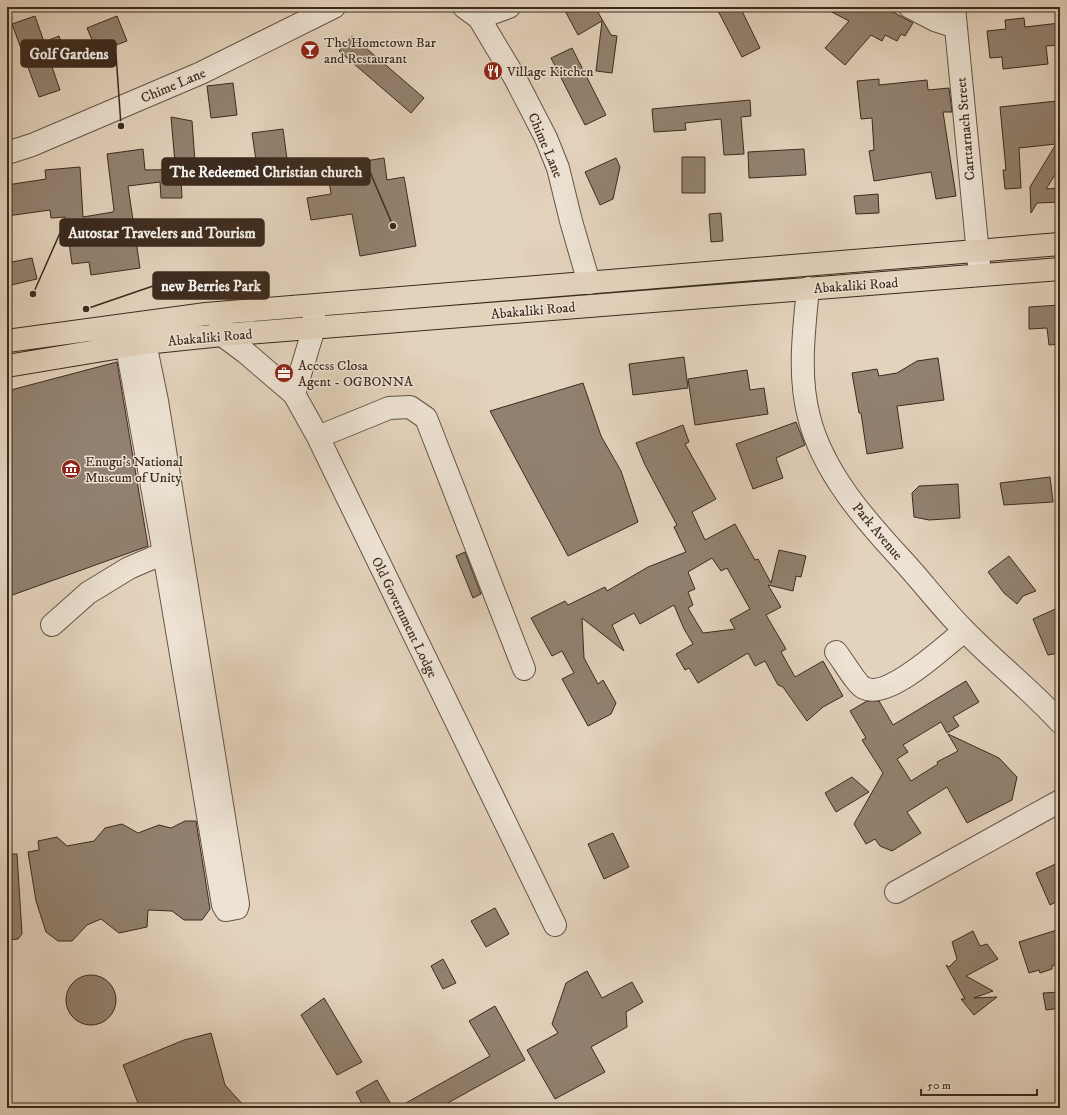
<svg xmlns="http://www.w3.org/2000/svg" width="1067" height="1115" viewBox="0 0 1067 1115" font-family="'IM FELL DW Pica',serif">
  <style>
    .building { fill: #928170; stroke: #3b2a1e; fill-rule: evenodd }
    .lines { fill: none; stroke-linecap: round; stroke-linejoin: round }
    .minor-casing { stroke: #655446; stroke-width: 24 }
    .major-casing { stroke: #3b2a1e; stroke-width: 24 }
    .minor { stroke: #ede2d3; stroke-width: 22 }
    .major { stroke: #e3d2bc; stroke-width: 22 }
    .labels { text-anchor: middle; stroke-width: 3; stroke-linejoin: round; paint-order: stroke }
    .poi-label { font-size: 14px; fill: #3b2a1e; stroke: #ede2d3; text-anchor: start }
    .street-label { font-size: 14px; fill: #3b2a1e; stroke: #ede2d3 }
    .leader { fill: none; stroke: #3b2a1e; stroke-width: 1.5 }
    .callout-dot { fill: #3b2a1e; stroke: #ede2d3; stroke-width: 1.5 }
    .callout { fill: #3b2a1e; stroke: #3b2a1e; stroke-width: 1.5 }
    .callout-label { font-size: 15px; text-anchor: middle; font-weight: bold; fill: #fff }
  </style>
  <rect width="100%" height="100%" fill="#e3d2bc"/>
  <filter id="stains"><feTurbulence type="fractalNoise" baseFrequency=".005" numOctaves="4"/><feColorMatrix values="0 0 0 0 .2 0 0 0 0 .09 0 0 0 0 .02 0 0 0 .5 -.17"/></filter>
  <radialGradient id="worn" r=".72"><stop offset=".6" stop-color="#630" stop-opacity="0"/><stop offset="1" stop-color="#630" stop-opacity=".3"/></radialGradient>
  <path class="building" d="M563 7H595L611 35 617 36 612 73 596 71 602 21 578 35Z
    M716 7H740L760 48 742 57Z
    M822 7H884L913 23 905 36 901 34 897 41 885 35 882 41 871 35 845 65 825 48 849 21Z
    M35 16 44 42 59 36 67 58 51 64 60 90 39 97 12 24Z
    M117 16 127 41 97 52 87 28Z
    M1024 18 1025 27 1060 23V45L1046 46 1048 64 1003 69 1002 57 990 58 987 31 1006 29 1005 20Z
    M352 36 424 98 411 113 339 51Z
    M572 48 606 115 585 125 551 58Z
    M879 79V85L927 80 928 90 949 88 952 112H943L956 196 936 199 931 172 874 181 869 151 874 150 872 118 861 119 857 81Z
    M233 83 237 115 211 118 207 86Z
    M750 100 751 116 741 117 744 154 724 155 721 119 685 123 686 130 654 132 652 109Z
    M1057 101 1060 125V167L1046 189 1060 188V202L1037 203 1031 213 1030 187 1056 144 1019 148 1021 188 1005 189 1003 170H1006L1000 107Z
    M171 117 192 121 195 162 175 163Z
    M283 129 287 159 282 160 290 182 247 185 245 167H257L252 133Z
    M143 149 145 170 194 169 195 177 181 179 182 198H161L160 182 128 186 140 268 91 275 89 262 72 264 68 236H67L65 217 51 218 50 210 7 216V185L46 179 45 170 80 167 83 217 113 212 114 210 107 154Z
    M804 149 806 175 749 178 748 152Z
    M682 157H705V193H682Z
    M384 158 387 180 404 177 416 246 360 256 352 214 311 220 307 198 331 194 327 167Z
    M616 158 620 167 613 199 600 205 585 172Z
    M878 194 879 213 856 214 854 196Z
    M721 213 723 241 711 242 709 214Z
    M32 258 37 279 7 286V263Z
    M1060 305V344L1049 345 1047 328 1029 329V307Z
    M684 357 688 388 633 395 629 364Z
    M938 358 944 400 897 406 903 448 867 454 861 413H859L852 373 877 369 879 376 897 373 917 361Z
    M117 362 148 546 7 597V391Z
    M747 370 750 390 764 388 768 414 695 425 688 379Z
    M583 383 601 436 621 471 638 522 568 556 490 411Z
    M796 422 805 445 776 458 783 478 753 489 736 444Z
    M683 425 689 442 685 444 716 499 692 512 705 540 735 524 755 560 758 559 771 583 779 550 806 556 801 577 796 576 793 591 768 585 781 607 766 615 786 649 781 652 795 677 823 661 843 696 823 707 807 721 783 687 778 685 765 661 755 666 748 653 698 683 689 668 685 670 676 654 693 644 684 629 674 605 640 624 634 613 612 625 624 651 582 618 584 658 598 684 603 680 616 703 611 714 588 726 562 679 574 673 562 651 552 656 531 618 565 601 568 605 605 587 607 591 648 567 686 552 674 527 677 525 645 465 636 443ZM712 558 721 571 727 568 750 609 730 620 735 629 703 633 688 608 693 605 688 592 695 589 688 572Z
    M1050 477 1053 502 1004 505 1000 483Z
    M958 484 960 518 929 520 914 517 912 493 919 486Z
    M465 552 481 594 473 598 456 556Z
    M1009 556 1036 591 1023 596 1017 604 1004 593 988 572Z
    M1060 607V653L1048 655 1033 619Z
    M966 681 979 702 953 717 959 726 947 733 941 722 903 745 908 752 897 759 911 781 938 764 937 762 958 751 948 734 999 758 1017 777 1012 800 967 823 947 787 907 812 921 833 892 851 880 846 875 839 866 844 854 824 883 773 862 740 866 738 850 711 867 701H879L893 725Z
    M852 777 869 792 836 812 825 793Z
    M185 821H196L210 909 202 920H184L172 911 148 910 147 927 119 933 101 919 87 925 72 941H58L46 932 36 901 28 852 39 850 38 841 57 837 67 846 94 841 105 828 122 824 138 833 159 825 171 828Z
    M613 833 629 867 604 879 588 844Z
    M7 854H17L22 934 18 939 7 940Z
    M1060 862V900L1050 905 1036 873Z
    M495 908 509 934 486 947 471 921Z
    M1060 929V963L1052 966V969L1040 973 1039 970 1029 973 1019 942Z
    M973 931 980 946 987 944 998 959 966 976 993 991 974 998 997 997 974 1015 961 999H965L946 965 949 967 957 959 952 942Z
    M443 959 456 983 443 989 431 966Z
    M587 971 602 998 632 982 643 1002 626 1012 627 1027 591 1047 605 1072 555 1099 527 1050 558 1033 552 1024 566 983Z
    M66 1000a25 25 0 1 1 50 0a25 25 0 1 1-50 0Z
    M1060 992V1008L1046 1010 1043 993Z
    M324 998 362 1062 337 1075 301 1015Z
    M495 1006 525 1060 439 1108H397L490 1056 469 1021Z
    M211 1033 225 1085 246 1108H140L123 1065 184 1040Z
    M377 1080 393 1108H364L356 1092Z"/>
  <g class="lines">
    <g class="minor-casing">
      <path id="minor" d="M464 7 479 18 515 78 546 138 558 168 571 221 589 283
        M910 7 935 20 956 27
        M954 7 980 275
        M479 18 509 7
        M7 153 32 145 201 73 334 7
        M808 288C804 330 798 375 809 417 823 473 866 521 904 562 924 584 943 609 964 630 995 662 1030 689 1060 722
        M220 323 222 335 245 352 294 394 318 437 555 925
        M127 347 164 553 223 905 226 910 237 908 238 904 157 401 145 343
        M294 394 314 328V311
        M318 437 389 408 410 407 426 418 524 669
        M52 625 88 593 129 568 164 553
        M836 652C842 659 857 685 864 688 889 700 945 646 964 631
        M896 892 1060 801"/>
    </g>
    <g class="major-casing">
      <path id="major" d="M7 341 206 314 1060 244
        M7 366 145 343 222 335 1060 269"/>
    </g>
    <use href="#minor" class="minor"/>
    <use href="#major" class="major"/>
  </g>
  <defs>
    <g id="bar-disc" transform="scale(1)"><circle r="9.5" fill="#8f2418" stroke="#ede2d3"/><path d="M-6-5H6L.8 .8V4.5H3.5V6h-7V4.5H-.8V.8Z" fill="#fff"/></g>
    <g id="restaurant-disc" transform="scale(1)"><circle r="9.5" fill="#8f2418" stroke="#ede2d3"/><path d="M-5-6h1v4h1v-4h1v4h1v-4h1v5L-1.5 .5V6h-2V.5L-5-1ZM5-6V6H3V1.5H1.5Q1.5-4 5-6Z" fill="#fff"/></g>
    <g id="office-disc" transform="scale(1)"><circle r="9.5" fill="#8f2418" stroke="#ede2d3"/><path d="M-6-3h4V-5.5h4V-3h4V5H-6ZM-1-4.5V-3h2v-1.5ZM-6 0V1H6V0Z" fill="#fff"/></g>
    <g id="museum-disc" transform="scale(1)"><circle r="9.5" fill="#8f2418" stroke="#ede2d3"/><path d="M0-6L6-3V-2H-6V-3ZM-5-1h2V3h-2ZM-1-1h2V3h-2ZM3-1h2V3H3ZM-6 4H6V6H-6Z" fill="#fff"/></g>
  </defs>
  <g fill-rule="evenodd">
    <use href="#bar-disc" x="310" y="50"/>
    <use href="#restaurant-disc" x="493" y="71"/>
    <use href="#office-disc" x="284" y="373"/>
    <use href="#museum-disc" x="71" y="469"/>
  </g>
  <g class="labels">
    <g class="poi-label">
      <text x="324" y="47">The Hometown Bar<tspan x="324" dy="16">and Restaurant</tspan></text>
      <text x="507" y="76">Village Kitchen</text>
      <text x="298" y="370">Access Closa<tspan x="298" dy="16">Agent - OGBONNA</tspan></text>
      <text x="85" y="466">Enugu's National<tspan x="85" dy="16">Museum of Unity</tspan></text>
    </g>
    <g class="street-label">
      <text transform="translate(173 85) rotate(-23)" y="5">Chime Lane</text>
      <text transform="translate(965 129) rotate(-95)" y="5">Carttarnach Street</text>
      <text transform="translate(546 145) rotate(67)" y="5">Chime Lane</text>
      <text transform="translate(856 285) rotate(-4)" y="5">Abakaliki Road</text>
      <text transform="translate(533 310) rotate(-5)" y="5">Abakaliki Road</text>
      <text transform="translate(210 337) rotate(-5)" y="5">Abakaliki Road</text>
      <text transform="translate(878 531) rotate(50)" y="5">Park Avenue</text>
      <text transform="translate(405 617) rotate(64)" y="5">Old Government Lodge</text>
    </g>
  </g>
  <path class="leader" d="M121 126L116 54M393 226L370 172M33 294L60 233M86 309L153 286"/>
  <g class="callout-dot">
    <circle cx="121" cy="126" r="4"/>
    <circle cx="393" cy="226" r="4"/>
    <circle cx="33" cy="294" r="4"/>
    <circle cx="86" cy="309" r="4"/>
  </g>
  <g class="callout">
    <rect x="21" y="40" width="95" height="27" rx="4"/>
    <rect x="162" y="158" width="208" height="27" rx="4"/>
    <rect x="60" y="219" width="204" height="27" rx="4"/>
    <rect x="153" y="272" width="116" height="27" rx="4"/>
  </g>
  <g class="callout-label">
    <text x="69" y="59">Golf Gardens</text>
    <text x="266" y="177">The Redeemed Christian church</text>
    <text x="162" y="238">Autostar Travelers and Tourism</text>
    <text x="211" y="291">new Berries Park</text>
  </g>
  <rect width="1067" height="1115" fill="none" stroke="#e3d2bc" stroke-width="24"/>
  <rect x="8" y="8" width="1051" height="1099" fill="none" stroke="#3b2a1e" stroke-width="2"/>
  <rect x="12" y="12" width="1043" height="1091" fill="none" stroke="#3b2a1e"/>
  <path d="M921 1089v6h116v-6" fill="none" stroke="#3b2a1e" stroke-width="2"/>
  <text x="927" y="1089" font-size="12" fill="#3b2a1e" stroke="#ede2d3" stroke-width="3" paint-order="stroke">50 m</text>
  <rect width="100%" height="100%" filter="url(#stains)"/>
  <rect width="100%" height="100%" fill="url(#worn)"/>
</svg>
